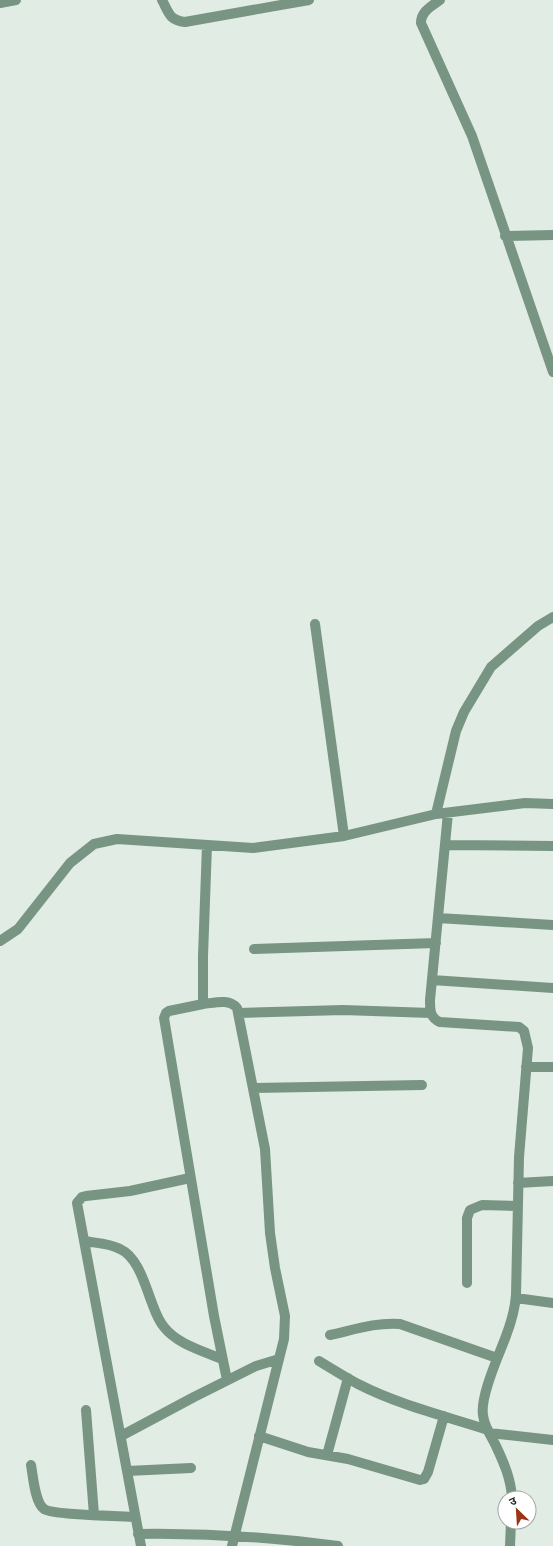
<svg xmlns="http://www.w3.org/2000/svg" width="553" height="1546" viewBox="0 0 553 1546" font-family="'Fira Sans Condensed','Noto Sans Devanagari',sans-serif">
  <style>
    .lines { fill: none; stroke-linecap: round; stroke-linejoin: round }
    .minor { stroke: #789483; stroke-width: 10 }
  </style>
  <rect width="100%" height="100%" fill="#e0ece4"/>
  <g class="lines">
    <path class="minor" d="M162 0C169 13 169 20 185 22L309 0
      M440 0C432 6 421 11 421 23L472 136 553 372
      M0 3 16 0
      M505 236 553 235
      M315 624 344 836
      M448 813 430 1000C430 1010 430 1018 440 1022L519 1027 524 1031 528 1048 519 1157 516 1295C515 1309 511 1323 506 1336 499 1355 480 1396 483 1415 484 1426 491 1436 496 1446 504 1463 511 1479 512 1498
      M436 814 456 731 464 712 491 667 538 626 553 617
      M207 845 203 956V1004L169 1011 166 1013 164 1018 214 1316 227 1380
      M445 845 553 846
      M438 918 553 925
      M0 941 18 929 70 863 94 844 117 839 253 848 344 836 436 814 525 803 553 804
      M254 949 436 943
      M432 980 553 988
      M203 1004C214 1003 229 998 237 1008L265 1149 270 1233 275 1268 285 1316 284 1339 232 1546
      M238 1013 343 1010 431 1013
      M526 1067H553
      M254 1088 422 1085
      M518 1183 553 1181
      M84 1241C95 1243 109 1243 120 1249 138 1257 145 1285 152 1303 155 1311 158 1320 164 1327 177 1344 203 1351 222 1359
      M467 1283V1218L470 1210 482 1205 517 1206
      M516 1298 553 1303
      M330 1335C353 1330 376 1322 400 1324L497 1358
      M319 1361C332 1369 345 1377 358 1384 399 1405 445 1416 488 1430
      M86 1410 94 1515
      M489 1433 553 1440
      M121 1436 194 1397 256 1366 279 1359
      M259 1436 308 1452 348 1459 420 1480 424 1479 428 1472 444 1416
      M327 1455 348 1378
      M31 1465C33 1476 35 1503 44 1509 52 1515 121 1516 135 1517
      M127 1471 191 1468
      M138 1534C206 1533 271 1537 338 1546
      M141 1546 77 1203 82 1197 86 1196 130 1191 190 1178
      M510 1546 511 1522"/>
  </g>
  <g transform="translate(517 1510) rotate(335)"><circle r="19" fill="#ffffff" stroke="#a5a7a6"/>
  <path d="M0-3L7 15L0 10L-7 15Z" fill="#9c3415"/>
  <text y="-6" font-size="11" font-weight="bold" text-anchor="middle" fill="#1f2421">उ</text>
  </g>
</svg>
